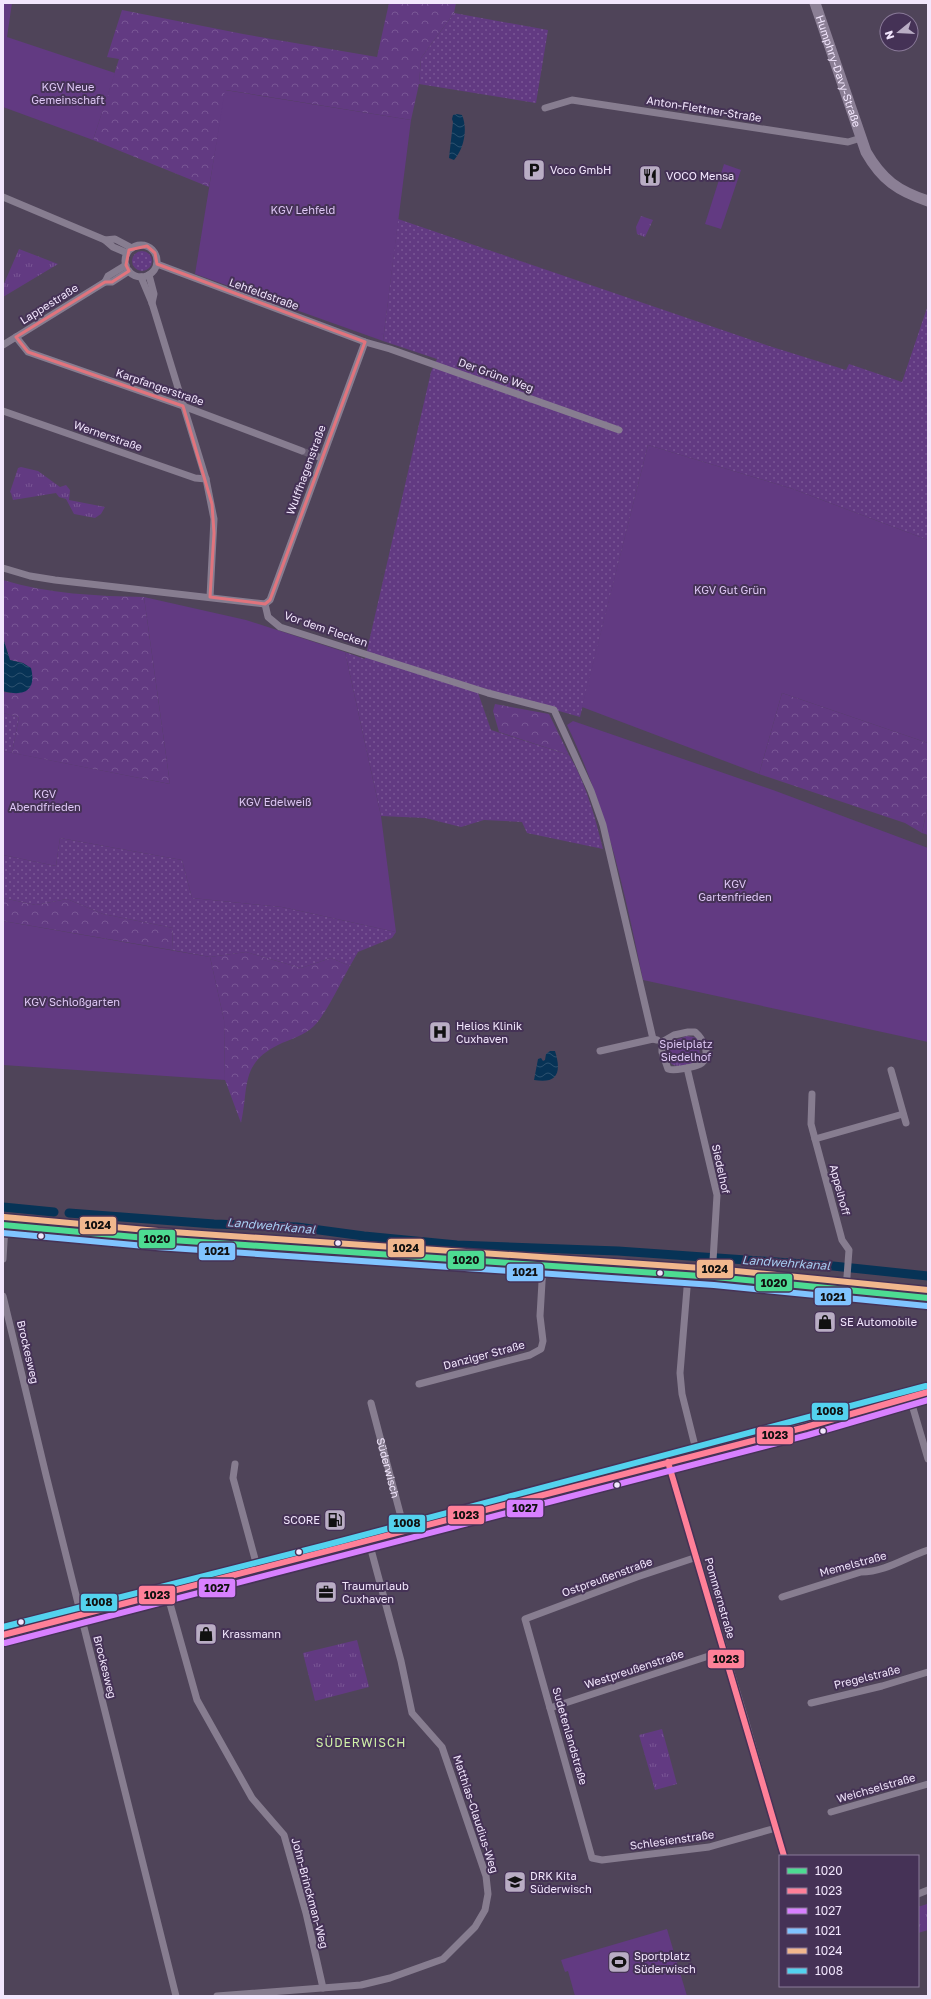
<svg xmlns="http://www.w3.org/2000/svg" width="931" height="1999" viewBox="0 0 931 1999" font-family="'Golos Text',sans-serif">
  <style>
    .grass { fill: url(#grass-dots) }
    .forest { fill: url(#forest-crowns) }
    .park { fill: url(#park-tufts) }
    .garden { fill: #623a82 }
    .water { fill: url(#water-waves) }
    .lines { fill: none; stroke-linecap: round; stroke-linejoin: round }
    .canal { stroke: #073356; stroke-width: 9 }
    .street-tunnel { stroke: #675c72; stroke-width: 7; stroke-dasharray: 7 3.5; stroke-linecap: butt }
    .street { stroke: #877d90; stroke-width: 7 }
    .secondary { stroke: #8b7f95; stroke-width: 11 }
    .primary { stroke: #867c90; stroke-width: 12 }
    .bus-1-casing { stroke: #453256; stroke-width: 9 }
    .bus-2-casing { stroke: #453256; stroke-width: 9 }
    .bus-3-casing { stroke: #453256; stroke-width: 9 }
    .bus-4-casing { stroke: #453256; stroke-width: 9 }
    .bus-5-casing { stroke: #453256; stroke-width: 9 }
    .bus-6-casing { stroke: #453256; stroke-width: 9 }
    .bus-1 { stroke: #4ddb92; stroke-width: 6 }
    .bus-2 { stroke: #ff8098; stroke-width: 6 }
    .bus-3 { stroke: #d880ff; stroke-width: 6 }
    .bus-4 { stroke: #80c4ff; stroke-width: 6 }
    .bus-5 { stroke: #f1b78d; stroke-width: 6 }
    .bus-6 { stroke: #53d2ee; stroke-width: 6 }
    .marked { fill: none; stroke: #e1747d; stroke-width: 3; stroke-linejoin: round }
    .bus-dot { fill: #f2e6fd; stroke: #453256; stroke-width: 1.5 }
    .labels { text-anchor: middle; stroke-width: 4; stroke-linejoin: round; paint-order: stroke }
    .street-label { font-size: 11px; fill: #f2e6fd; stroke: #453256 }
    .park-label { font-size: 11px; fill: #dec7f5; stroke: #453256 }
    .poi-label { font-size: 11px; fill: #f2e6fd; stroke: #453256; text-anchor: start }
    .water-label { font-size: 12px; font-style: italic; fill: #a6ccf2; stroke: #453256 }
    .neighbourhood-label { font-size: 12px; letter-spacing: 1px; fill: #d0f1a8; stroke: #453256 }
    .line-badge { stroke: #453256; stroke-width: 1.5 }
    .pale-badge-label { font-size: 11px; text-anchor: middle; font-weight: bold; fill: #111 }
  </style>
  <defs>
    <pattern id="grass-dots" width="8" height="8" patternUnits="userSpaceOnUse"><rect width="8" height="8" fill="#623a82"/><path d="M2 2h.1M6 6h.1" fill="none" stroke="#795695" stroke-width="1.8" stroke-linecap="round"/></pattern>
    <pattern id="forest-crowns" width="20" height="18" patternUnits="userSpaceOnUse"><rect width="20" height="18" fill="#623a82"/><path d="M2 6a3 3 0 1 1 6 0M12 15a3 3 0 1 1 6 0" fill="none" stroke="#795695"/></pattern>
    <pattern id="park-tufts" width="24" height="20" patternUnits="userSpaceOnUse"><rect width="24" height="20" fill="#623a82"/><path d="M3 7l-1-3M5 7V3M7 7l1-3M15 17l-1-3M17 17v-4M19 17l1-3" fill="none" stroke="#795695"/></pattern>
    <pattern id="water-waves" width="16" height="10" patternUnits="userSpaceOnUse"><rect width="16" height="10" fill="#073356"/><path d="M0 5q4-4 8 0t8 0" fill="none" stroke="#2c516f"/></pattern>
  </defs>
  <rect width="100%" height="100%" fill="#4f4459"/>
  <path class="grass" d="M454 13 548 30 536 103 419 84 421 58Z
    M398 219 769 346 846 370 849 364 902 382 928 305V540L793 489 648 445 580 717 476 687 491 730 569 755C586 783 595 817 603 849L527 833 522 822 484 820 461 827 425 818 381 816 345 652 365 659 431 372 437 359 383 341Z
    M132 261a10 10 0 1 1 20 0a10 10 0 1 1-20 0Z
    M3 713 19 717 12 753 3 751Z
    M60 838 182 860 192 898 282 907 396 932 392 938 358 952 350 966 331 958 301 968 246 952 210 957 172 950 173 928 103 914 67 899 36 905 3 898V855L56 866Z"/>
  <path class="forest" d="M389 3H456L454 13 421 58 419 84 411 120 226 90 209 187 93 140 119 59 107 57 122 10 243 34 377 57Z
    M3 580C49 594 96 596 144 597L170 784 12 753 19 717 3 713V692L11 693 23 663 10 660 3 638Z
    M782 693 928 743V804L922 833 905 823 759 774Z
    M495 704 549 714 569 755 499 732 493 711Z
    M3 898 36 905 67 899 103 914 173 928 172 950 3 921Z
    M246 952 301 968 331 958 350 966C342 980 325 1016 314 1026 304 1036 290 1039 278 1045 240 1064 249 1087 241 1123L225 1080 224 1020 210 957Z"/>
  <path class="park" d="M641 216 653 220 645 237 637 234 636 227Z
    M19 249 58 264 3 297V286Z
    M21 467 38 471 60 487 66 485 70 490 69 500 105 507 101 514 95 518 74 514 66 499 59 497 56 493 13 500 11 493 10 492 18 468Z
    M687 1036 698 1038 700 1055 698 1062C692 1063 684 1067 678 1066 667 1066 665 1051 667 1043Z
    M357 1640 369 1687 315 1701 303 1653Z
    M662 1729 677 1784 655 1790 639 1735Z
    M927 1904 928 1930 918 1933V1907Z"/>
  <path class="garden" d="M3 3H12L7 37 115 73 93 140 3 107Z
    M225 90 411 120 383 341 195 274Z
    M724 164 741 170 721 229 705 224Z
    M648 445 793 489 928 540V743L782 693 759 774 582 707Z
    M144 597 246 620 345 652 381 816 396 932 282 907 192 898 182 860 60 838 56 866 3 855V751L170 784Z
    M573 721 773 790 928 848V1042L643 980C625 892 606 806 567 725Z
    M928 804V835L922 833Z
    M3 921 210 957 224 1020 225 1080 3 1065Z
    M667 1929 687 1996H575L568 1971 565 1972 561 1960Z"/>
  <path class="water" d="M457 114 462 115C468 129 464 149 454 160L449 158 453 122 452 119 453 115Z
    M3 638 10 660 23 663 31 668C37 691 23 697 3 691Z
    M550 1051H555C562 1073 557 1084 534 1080L538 1059 541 1058 543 1061 545 1060 546 1054Z"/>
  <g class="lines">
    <path class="canal" d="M3 1207 54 1212
      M69 1213 214 1224 297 1227 364 1236 457 1245 618 1251 833 1266 928 1276"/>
    <path class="street-tunnel" d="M302 451 313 455"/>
    <g class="street">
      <path d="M545 108 572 100 848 142 861 138"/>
      <path d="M3 197 105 240 113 247 127 253"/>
      <path d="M105 240 115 239 132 248"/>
      <circle cx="141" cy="261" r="16"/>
      <path d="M157 264 365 342 390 349 619 430"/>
      <path d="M149 275 154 294 152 303"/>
      <path d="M141 277 152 303 206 479 214 519 210 597"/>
      <path d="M105 282 108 276 126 265"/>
      <path d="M16 337 28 352 183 406 302 451"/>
      <path d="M3 345 105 282H112L129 271"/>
      <path d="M3 411 195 478 206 479"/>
      <path d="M313 455 322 458"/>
      <path d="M3 568 30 576 55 580 265 604"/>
      <path d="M265 604 268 617 280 627 488 693 554 710 591 791 603 825 653 1039"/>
      <path d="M265 604 270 600 365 342"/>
      <path d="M688 1032H695C702 1038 712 1054 702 1063 698 1066 691 1067 687 1068 680 1069 674 1071 668 1069L662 1052V1042L674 1035Z"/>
      <path d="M600 1051 653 1039 657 1040"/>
      <path d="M687 1068 717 1195 712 1277"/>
      <path d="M891 1070 906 1123"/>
      <path d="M812 1094 811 1124 842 1240 849 1250 846 1290"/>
      <path d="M815 1139 903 1114"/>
      <path d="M3 1259 5 1225"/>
      <path d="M688 1276 680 1373 682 1394 697 1454"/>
      <path d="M3 1296 46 1475 176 1996"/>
      <path d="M419 1384 530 1355 541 1349 543 1341 540 1316 543 1265"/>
      <path d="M910 1398 928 1459"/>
      <path id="s1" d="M371 1403 405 1532"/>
      <path d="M668 1462 745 1719 784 1856"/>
      <path d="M235 1464 233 1478 258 1570"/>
      <path d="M697 1557 637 1577 525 1619 592 1858 602 1860 709 1847 776 1828"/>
      <path d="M167 1593 197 1700 252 1798 284 1835 306 1913 323 1988"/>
      <path d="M782 1597 861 1572C886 1572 906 1557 928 1550"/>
      <path d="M811 1703 882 1686 928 1672"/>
      <path d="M550 1708 724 1651"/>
      <path d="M831 1812 928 1784"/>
      <path d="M918 1894 928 1890"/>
      <path d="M217 1996 361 1985 390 1978 443 1959 475 1927 485 1910 488 1894 486 1876 442 1747 412 1713 401 1661 369 1542"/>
    </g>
    <g class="secondary">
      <path id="s2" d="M815 3 866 152C882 180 898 191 928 201"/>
      <path d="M3 1635 328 1553 928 1394"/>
    </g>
    <path class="primary" d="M3 1225 157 1239 715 1277 928 1298"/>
    <g class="bus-1-casing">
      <path id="bus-1" d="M3 1225 157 1239 715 1277 928 1298"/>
    </g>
    <g class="bus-2-casing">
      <path id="bus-2" d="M668 1462 784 1856
        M3 1635 806 1427 928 1392"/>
    </g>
    <g class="bus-3-casing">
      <path id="bus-3" d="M5 1643 808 1435 928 1400"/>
    </g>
    <g class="bus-4-casing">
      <path id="bus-4" d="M3 1233 156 1247 714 1285 927 1306"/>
    </g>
    <g class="bus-5-casing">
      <path id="bus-5" d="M4 1217 158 1231 716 1269 928 1290"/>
    </g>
    <g class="bus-6-casing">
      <path id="bus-6" d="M3 1627 326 1545 926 1386"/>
    </g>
    <use href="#bus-1" class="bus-1"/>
    <use href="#bus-2" class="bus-2"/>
    <use href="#bus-3" class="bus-3"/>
    <use href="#bus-4" class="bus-4"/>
    <use href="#bus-5" class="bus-5"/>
    <use href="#bus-6" class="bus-6"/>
  </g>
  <path class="marked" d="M147 246 155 253 157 264 365 342 270 600 265 604 210 597 214 533 212 504 183 406 28 352 16 337 105 282H112L129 271 126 265 129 250Z"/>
  <defs>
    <g id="parking-square" transform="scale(1.15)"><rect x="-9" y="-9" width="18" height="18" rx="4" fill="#b9adc4" stroke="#453256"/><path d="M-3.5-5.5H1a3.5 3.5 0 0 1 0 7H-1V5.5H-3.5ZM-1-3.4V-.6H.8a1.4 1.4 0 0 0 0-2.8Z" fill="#111"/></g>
    <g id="restaurant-square" transform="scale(1.15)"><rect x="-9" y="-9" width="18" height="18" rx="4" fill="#b9adc4" stroke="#453256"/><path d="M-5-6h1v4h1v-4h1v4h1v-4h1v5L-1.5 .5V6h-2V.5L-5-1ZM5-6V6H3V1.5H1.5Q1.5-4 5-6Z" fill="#111"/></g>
    <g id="hospital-square" transform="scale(1.15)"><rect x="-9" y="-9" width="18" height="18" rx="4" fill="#b9adc4" stroke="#453256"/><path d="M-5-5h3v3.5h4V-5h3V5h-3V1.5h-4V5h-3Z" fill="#111"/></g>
    <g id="shop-square" transform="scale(1.15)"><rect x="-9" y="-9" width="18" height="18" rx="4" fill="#b9adc4" stroke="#453256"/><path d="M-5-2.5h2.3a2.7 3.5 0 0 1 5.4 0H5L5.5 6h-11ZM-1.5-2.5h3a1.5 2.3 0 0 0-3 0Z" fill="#111"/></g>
    <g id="fuel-square" transform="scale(1.15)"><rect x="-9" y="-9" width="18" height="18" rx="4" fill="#b9adc4" stroke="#453256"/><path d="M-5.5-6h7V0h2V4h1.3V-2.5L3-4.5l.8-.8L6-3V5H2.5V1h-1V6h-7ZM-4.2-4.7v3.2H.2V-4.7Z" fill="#111"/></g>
    <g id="office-square" transform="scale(1.15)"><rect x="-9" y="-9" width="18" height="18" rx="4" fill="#b9adc4" stroke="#453256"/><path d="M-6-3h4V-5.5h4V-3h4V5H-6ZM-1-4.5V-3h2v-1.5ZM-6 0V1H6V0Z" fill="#111"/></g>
    <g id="school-square" transform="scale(1.15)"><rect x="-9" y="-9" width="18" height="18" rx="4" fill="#b9adc4" stroke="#453256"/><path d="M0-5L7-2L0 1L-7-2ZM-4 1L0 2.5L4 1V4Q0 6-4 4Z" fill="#111"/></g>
    <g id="stadium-square" transform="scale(1.15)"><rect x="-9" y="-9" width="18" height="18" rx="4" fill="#b9adc4" stroke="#453256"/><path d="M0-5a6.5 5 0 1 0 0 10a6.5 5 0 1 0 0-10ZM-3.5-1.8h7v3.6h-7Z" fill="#111"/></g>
  </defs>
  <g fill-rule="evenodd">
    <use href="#parking-square" x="534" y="170"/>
    <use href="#restaurant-square" x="650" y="176"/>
    <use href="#hospital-square" x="440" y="1032"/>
    <use href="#shop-square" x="825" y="1322"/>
    <use href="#fuel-square" x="335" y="1520"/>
    <use href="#office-square" x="326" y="1592"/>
    <use href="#shop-square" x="206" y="1634"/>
    <use href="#school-square" x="515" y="1882"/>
    <use href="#stadium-square" x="619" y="1962"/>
  </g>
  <g class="bus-dot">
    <circle cx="41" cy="1236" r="3.5"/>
    <circle cx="338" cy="1243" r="3.5"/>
    <circle cx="660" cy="1273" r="3.5"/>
    <circle cx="823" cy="1431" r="3.5"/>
    <circle cx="617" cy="1485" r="3.5"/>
    <circle cx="299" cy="1552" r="3.5"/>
    <circle cx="21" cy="1622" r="3.5"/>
  </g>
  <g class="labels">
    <g class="street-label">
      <text dy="4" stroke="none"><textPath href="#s2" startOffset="72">Humphry-Davy-Straße</textPath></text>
      <text transform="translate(704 109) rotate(9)" y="4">Anton-Flettner-Straße</text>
      <text transform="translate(264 294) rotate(20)" y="4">Lehfeldstraße</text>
      <text transform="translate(49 304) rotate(-32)" y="4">Lappestraße</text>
      <text transform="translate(496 375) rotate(20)" y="4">Der Grüne Weg</text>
      <text transform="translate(160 387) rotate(19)" y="4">Karpfangerstraße</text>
      <text transform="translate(108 436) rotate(19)" y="4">Wernerstraße</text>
      <text transform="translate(306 470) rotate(-70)" y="4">Wulffhagenstraße</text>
      <text transform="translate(326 629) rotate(19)" y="4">Vor dem Flecken</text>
      <text transform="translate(721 1169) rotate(78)" y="4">Siedelhof</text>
      <text transform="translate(840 1190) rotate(75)" y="4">Appelhoff</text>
      <text transform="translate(28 1352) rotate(77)" y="4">Brockesweg</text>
      <text transform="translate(484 1355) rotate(-15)" y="4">Danziger Straße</text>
      <text dy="4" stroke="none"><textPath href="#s1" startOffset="67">Süderwisch</textPath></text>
      <text transform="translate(853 1564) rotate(-15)" y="4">Memelstraße</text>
      <text transform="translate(607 1577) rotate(-20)" y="4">Ostpreußenstraße</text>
      <text transform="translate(720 1598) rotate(74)" y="4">Pommernstraße</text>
      <text transform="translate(105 1667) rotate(76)" y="4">Brockesweg</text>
      <text transform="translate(634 1669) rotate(-18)" y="4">Westpreußenstraße</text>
      <text transform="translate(867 1677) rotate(-14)" y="4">Pregelstraße</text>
      <text transform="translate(570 1736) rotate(74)" y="4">Sudetenlandstraße</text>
      <text transform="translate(876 1788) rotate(-16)" y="4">Weichselstraße</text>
      <text transform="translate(476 1814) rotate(72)" y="4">Matthias-Claudius-Weg</text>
      <text transform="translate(672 1840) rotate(-8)" y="4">Schlesienstraße</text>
      <text transform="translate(310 1893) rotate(75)" y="4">John-Brinckman-Weg</text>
    </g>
    <g class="park-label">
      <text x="68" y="91">KGV Neue<tspan x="68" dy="13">Gemeinschaft</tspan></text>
      <text x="303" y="214">KGV Lehfeld</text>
      <text x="730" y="594">KGV Gut Grün</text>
      <text x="45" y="798">KGV<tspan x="45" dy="13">Abendfrieden</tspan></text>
      <text x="275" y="806">KGV Edelweiß</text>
      <text x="735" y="888">KGV<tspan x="735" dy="13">Gartenfrieden</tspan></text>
      <text x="72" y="1006">KGV Schloßgarten</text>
      <text x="686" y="1048">Spielplatz<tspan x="686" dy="13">Siedelhof</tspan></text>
    </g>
    <g class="poi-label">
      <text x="550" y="174">Voco GmbH</text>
      <text x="666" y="180">VOCO Mensa</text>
      <text x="456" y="1030">Helios Klinik<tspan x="456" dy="13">Cuxhaven</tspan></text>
      <text x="840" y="1326">SE Automobile</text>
      <text x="320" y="1524" text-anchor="end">SCORE</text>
      <text x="342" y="1590">Traumurlaub<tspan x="342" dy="13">Cuxhaven</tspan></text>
      <text x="222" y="1638">Krassmann</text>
      <text x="530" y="1880">DRK Kita<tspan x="530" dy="13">Süderwisch</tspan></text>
      <text x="634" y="1960">Sportplatz<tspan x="634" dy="13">Süderwisch</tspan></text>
    </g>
    <g class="water-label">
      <text transform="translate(271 1226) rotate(5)" y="4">Landwehrkanal</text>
      <text transform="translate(786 1263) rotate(4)" y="4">Landwehrkanal</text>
    </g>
    <g class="neighbourhood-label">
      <text x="361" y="1747">SÜDERWISCH</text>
    </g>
  </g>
  <g class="line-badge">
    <rect x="79" y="1216" width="38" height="19" rx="4" fill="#f1b78d"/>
    <rect x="138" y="1229" width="38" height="20" rx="4" fill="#4ddb92"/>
    <rect x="387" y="1238" width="38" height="20" rx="4" fill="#f1b78d"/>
    <rect x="198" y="1242" width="38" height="19" rx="4" fill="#80c4ff"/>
    <rect x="447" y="1250" width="38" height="20" rx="4" fill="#4ddb92"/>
    <rect x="696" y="1259" width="38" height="20" rx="4" fill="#f1b78d"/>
    <rect x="506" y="1263" width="38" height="19" rx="4" fill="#80c4ff"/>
    <rect x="755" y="1273" width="38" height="19" rx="4" fill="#4ddb92"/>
    <rect x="814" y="1287" width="38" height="19" rx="4" fill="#80c4ff"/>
    <rect x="811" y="1402" width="38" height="19" rx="4" fill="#53d2ee"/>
    <rect x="756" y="1426" width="38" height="19" rx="4" fill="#ff8098"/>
    <rect x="506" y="1499" width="38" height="19" rx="4" fill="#d880ff"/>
    <rect x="447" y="1505" width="38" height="20" rx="4" fill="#ff8098"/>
    <rect x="388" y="1514" width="38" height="19" rx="4" fill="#53d2ee"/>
    <rect x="198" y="1578" width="38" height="20" rx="4" fill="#d880ff"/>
    <rect x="138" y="1585" width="38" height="20" rx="4" fill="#ff8098"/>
    <rect x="80" y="1593" width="38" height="19" rx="4" fill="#53d2ee"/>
    <rect x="707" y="1649" width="38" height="20" rx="4" fill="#ff8098"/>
  </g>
  <g class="pale-badge-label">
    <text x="98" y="1229">1024</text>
    <text x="157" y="1243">1020</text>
    <text x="406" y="1252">1024</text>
    <text x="217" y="1255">1021</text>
    <text x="466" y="1264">1020</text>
    <text x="715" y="1273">1024</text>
    <text x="525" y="1276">1021</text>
    <text x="774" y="1287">1020</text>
    <text x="833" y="1301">1021</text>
    <text x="830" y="1415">1008</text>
    <text x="775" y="1439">1023</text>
    <text x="525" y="1512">1027</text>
    <text x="466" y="1519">1023</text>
    <text x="407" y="1527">1008</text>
    <text x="217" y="1592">1027</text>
    <text x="157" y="1599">1023</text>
    <text x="99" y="1606">1008</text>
    <text x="726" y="1663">1023</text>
  </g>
  <rect width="931" height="1999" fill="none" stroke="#f2e6fd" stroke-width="8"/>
  <rect x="779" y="1855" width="140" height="132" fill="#453256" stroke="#8a7a99"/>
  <rect x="787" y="1868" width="20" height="6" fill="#4ddb92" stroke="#8a7a99"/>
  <text x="815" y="1875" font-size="12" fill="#f2e6fd">1020</text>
  <rect x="787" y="1888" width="20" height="6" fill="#ff8098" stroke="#8a7a99"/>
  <text x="815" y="1895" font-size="12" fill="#f2e6fd">1023</text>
  <rect x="787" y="1908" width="20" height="6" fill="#d880ff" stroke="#8a7a99"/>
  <text x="815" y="1915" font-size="12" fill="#f2e6fd">1027</text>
  <rect x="787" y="1928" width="20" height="6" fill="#80c4ff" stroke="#8a7a99"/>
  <text x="815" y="1935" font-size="12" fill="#f2e6fd">1021</text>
  <rect x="787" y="1948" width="20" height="6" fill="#f1b78d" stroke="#8a7a99"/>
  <text x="815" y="1955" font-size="12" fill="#f2e6fd">1024</text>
  <rect x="787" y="1968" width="20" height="6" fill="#53d2ee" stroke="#8a7a99"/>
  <text x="815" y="1975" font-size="12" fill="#f2e6fd">1008</text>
  <g transform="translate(899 32) rotate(252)"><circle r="19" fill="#453256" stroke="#8a7a99"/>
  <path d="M0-3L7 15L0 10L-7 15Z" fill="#b9adc4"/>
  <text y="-6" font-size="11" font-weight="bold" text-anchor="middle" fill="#f2e6fd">N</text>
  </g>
</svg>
